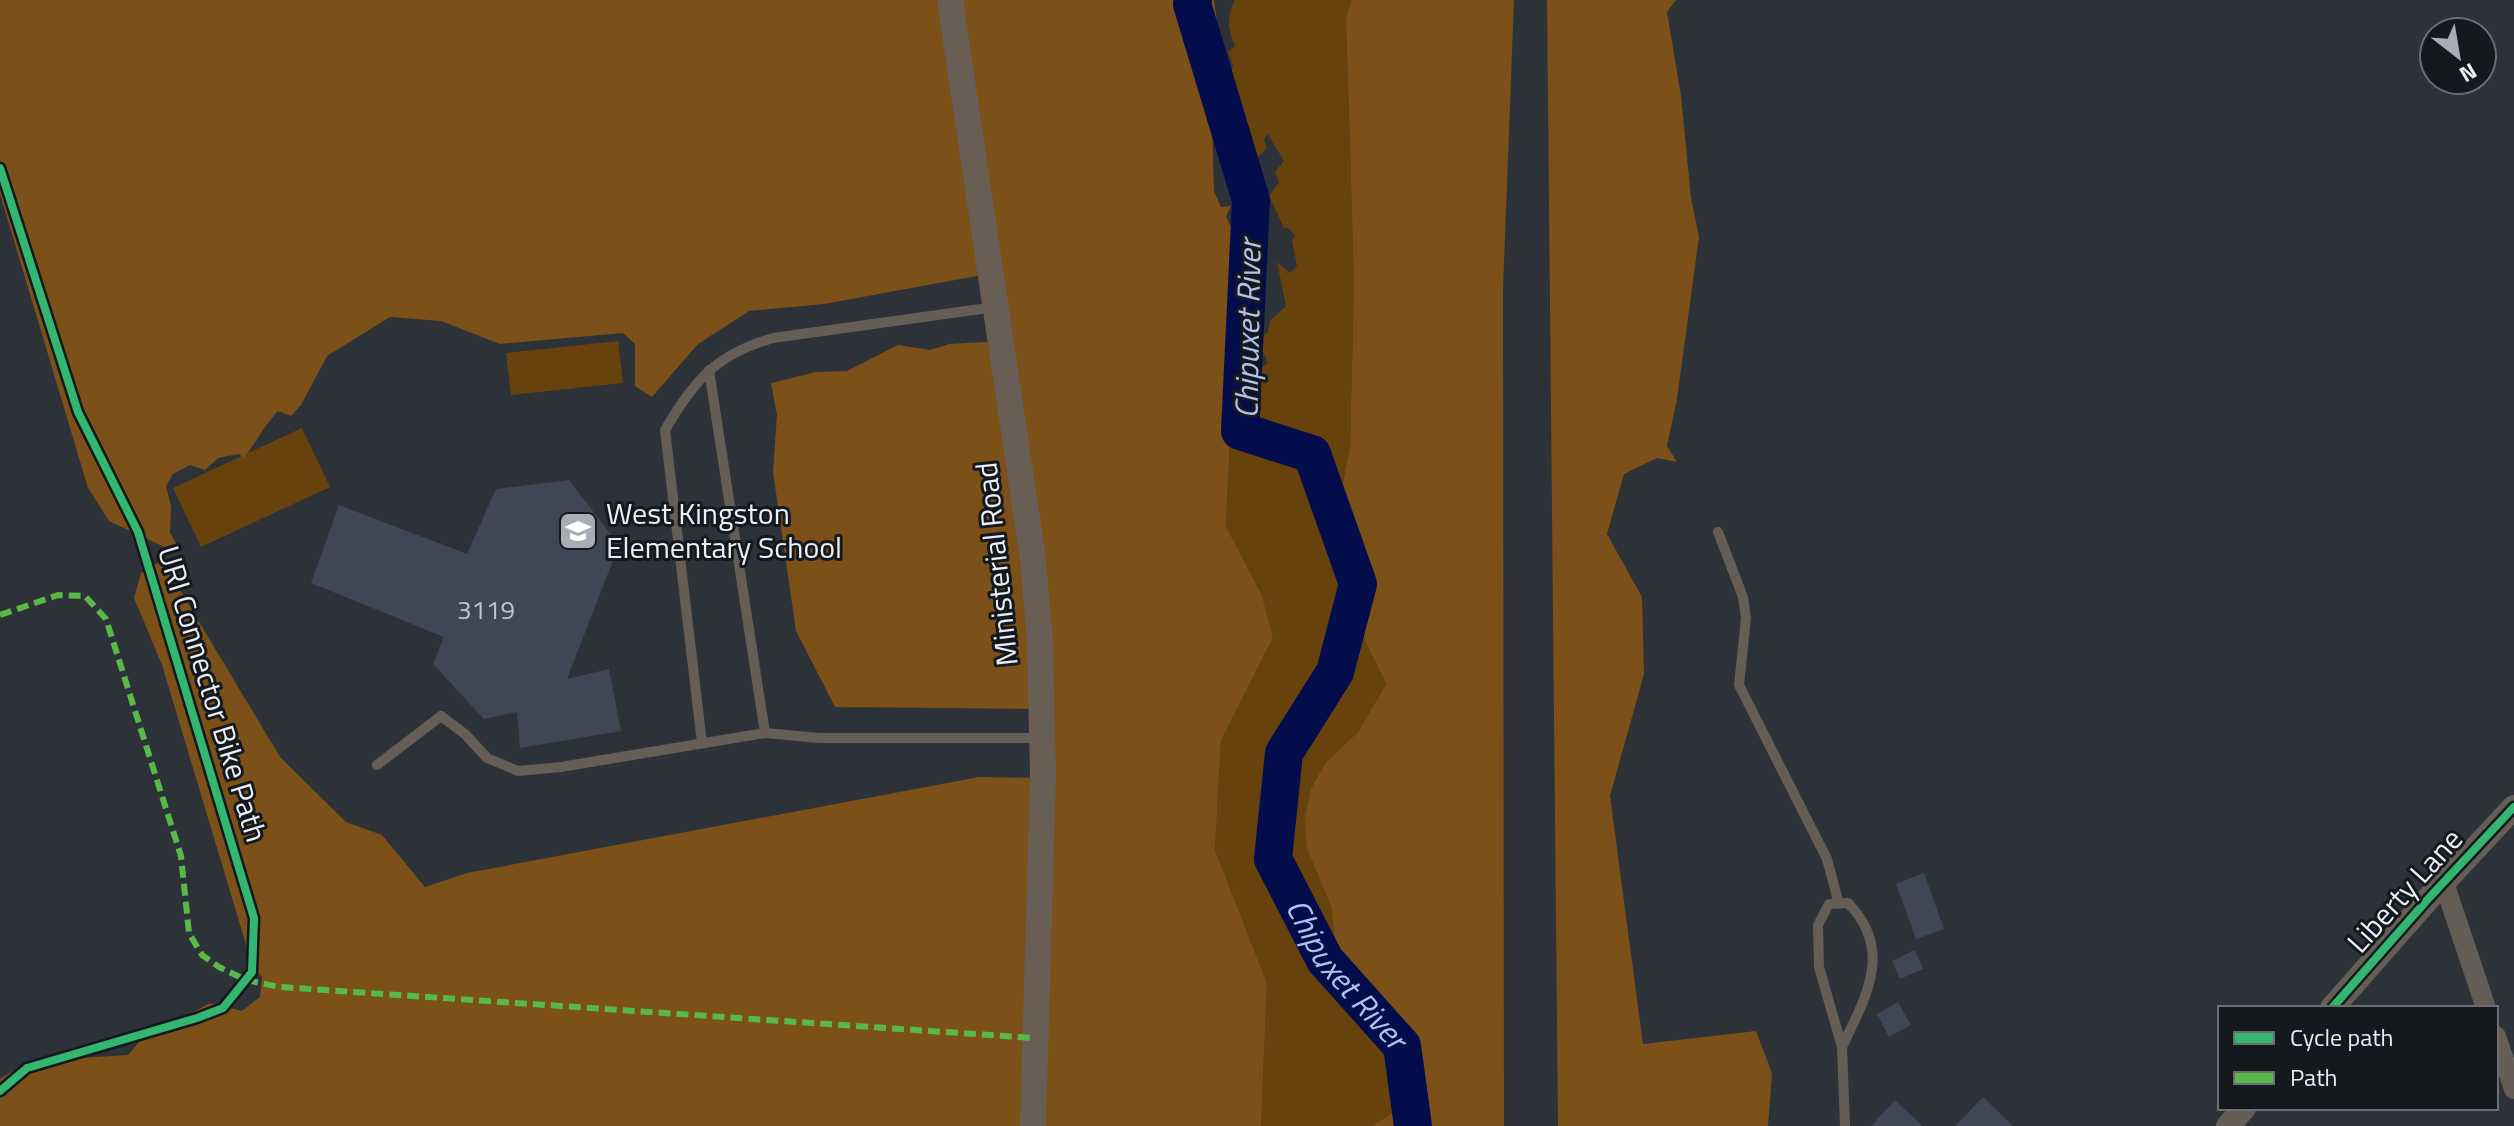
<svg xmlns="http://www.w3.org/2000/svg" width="2514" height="1126" viewBox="0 0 2514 1126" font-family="'Titillium Web',sans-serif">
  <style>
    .green { fill: #68420c }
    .forest { fill: #7b5019 }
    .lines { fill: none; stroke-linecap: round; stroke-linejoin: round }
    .river { stroke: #040d4c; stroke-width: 38 }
    .building { fill: #3f4757 }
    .service { stroke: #645e57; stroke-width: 10 }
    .minor { stroke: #645e57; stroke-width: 20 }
    .tertiary { stroke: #645e57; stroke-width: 24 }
    .secondary { stroke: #685e54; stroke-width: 26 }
    .quiet { stroke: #58b947; stroke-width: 6; stroke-dasharray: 12 6; stroke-linecap: butt }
    .cycleway-casing { stroke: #15181d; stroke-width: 13 }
    .cycleway { stroke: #33b770; stroke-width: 8 }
    .labels { text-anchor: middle; stroke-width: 6; stroke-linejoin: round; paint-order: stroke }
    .number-label { font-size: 26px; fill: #bfc4ce }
    .poi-label { font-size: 30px; fill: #eaeef6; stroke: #15181d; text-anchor: start }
    .street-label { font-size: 30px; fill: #eaeef6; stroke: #15181d }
    .water-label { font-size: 32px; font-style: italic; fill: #adc3eb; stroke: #15181d }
  </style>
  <rect width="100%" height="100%" fill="#2d3138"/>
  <path class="green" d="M1235 0H1351L1346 18 1354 283 1350 445 1341 494 1349 512 1358 560 1355 620 1386 684 1358 732 1326 762 1311 788 1307 849 1331 907 1337 962 1399 1046 1418 1060 1425 1076 1418 1098 1371 1126H1261L1267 983 1215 850 1221 740 1273 638 1262 595 1226 528 1230 438 1225 416 1233 396 1247 393 1249 386 1246 378 1268 363 1257 340 1268 332 1270 321 1286 306 1277 262 1290 273 1297 266 1292 241 1295 235 1288 228H1284L1269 196 1279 182 1275 172 1284 161 1268 134 1264 139 1267 148 1253 162 1235 124 1240 118 1230 78 1233 65 1228 52 1235 46C1227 27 1227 16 1235 0Z
    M618 341 623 383 511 395 506 353Z
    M302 428 330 487 201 547 173 488Z"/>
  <path class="forest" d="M0 0H1214L1217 23 1211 87 1214 191 1221 207 1231 206 1226 217C1231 227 1237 236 1238 248 1239 266 1228 284 1233 301L1228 310 1232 325C1220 344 1227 376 1233 396L1225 416 1230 438 1226 527 1262 595 1273 638 1221 740 1215 850 1267 983 1261 1126H0V1079L29 1061 128 1055 139 1042 210 1003 242 1011 260 997 262 977 246 960 248 951 162 665 134 598 141 573 162 560 280 757 346 822 382 835 425 887 467 873 979 777 1041 778 1038 709 835 707 796 631 773 472 777 415 771 383 816 372 847 371 898 345 930 350 949 344 1001 341 988 274 824 304 749 311 698 344 652 397 635 386V344L623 333 500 344 441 321 390 317 327 356 301 405 291 416 278 411C265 425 256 442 244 458L239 454 218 458 205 470 190 465 173 474 166 486 171 506 170 533 180 550 175 552 109 521 88 488 0 194Z
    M1351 0H1514L1503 289 1504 1126H1371L1418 1098 1425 1076 1418 1060 1399 1046 1337 962 1331 907 1307 849 1305 818 1311 788 1326 762 1358 732 1386 684 1355 620 1358 560 1349 512 1341 494 1350 445 1354 283 1346 18Z
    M1547 0H1676L1667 12 1681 96 1691 198 1699 237 1677 399 1667 446 1677 462 1657 458 1624 474 1607 534 1642 597 1644 674 1610 796 1643 1044 1756 1031 1772 1073 1768 1126H1558Z"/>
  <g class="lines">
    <path class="river" id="s1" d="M1193 0 1192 4 1251 200 1240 431 1312 454 1358 584 1335 672 1284 753 1273 859 1325 960 1402 1046 1413 1126"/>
  </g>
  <path class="building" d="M569 480 619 545 567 679 609 669 621 731 520 748 517 712 484 719 433 664 444 637 311 583 339 505 467 554 496 489Z
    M1924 873 1944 929 1916 939 1896 884Z
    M1915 950 1923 969 1900 979 1892 961Z
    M1898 1002 1911 1025 1889 1037 1877 1014Z
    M1983 1097 2013 1126H1955Z
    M1895 1100 1922 1126H1871Z"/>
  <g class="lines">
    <path class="service" d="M709 370 765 733
      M1718 532 1743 597 1746 618 1739 685 1827 859 1839 904
      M702 743 665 430C695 380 715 355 773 338L995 307
      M377 765 441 716 465 734 487 758 518 771 561 767 765 733 819 738H1040
      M1842 1047C1866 997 1894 950 1848 903L1829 904 1818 925 1819 967 1842 1047 1845 1126"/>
    <path class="minor" d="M2444 883 2486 1008
      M2496 1036 2514 1089"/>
    <path class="tertiary" d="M2332 1008 2428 899 2514 807
      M2228 1126 2244 1108"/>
    <path class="secondary" d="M950 0 1033 559 1040 642 1043 775 1033 1126"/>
    <path class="quiet" d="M0 615 58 595 85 596 106 619 181 856 189 933 202 955 219 967 246 980 280 987 1034 1038"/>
    <g class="cycleway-casing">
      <path id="cycleway" d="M0 168 78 412 138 532 254 918 252 972 223 1008 197 1018 27 1068 0 1091
        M2332 1008 2428 899 2514 807"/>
    </g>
    <use href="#cycleway" class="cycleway"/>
  </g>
  <defs>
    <g id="school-square" transform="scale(2)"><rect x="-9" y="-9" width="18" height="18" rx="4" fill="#a8acb4" stroke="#15181d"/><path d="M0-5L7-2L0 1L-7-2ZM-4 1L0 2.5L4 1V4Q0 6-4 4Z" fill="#fff"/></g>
  </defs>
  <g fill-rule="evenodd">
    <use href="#school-square" x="578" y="531"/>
  </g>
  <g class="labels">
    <g class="number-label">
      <text x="486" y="619">3119</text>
    </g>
    <g class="poi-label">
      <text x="606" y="524">West Kingston<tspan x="606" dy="34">Elementary School</tspan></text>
    </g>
    <g class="street-label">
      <text transform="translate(997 564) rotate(-96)" y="10">Ministerial Road</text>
      <text transform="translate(212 694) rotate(73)" y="10">URI Connector Bike Path</text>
      <text transform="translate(2405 891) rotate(-48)" y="10">Liberty Lane</text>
    </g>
    <g class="water-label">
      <text transform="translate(1248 329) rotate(-89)" y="11">Chipuxet River</text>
      <text dy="11" stroke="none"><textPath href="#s1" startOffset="1084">Chipuxet River</textPath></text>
    </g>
  </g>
  <rect x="2218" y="1006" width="280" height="104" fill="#15181d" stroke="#6a6e74" stroke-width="2"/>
  <rect x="2234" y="1032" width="40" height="12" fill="#33b770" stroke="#6a6e74" stroke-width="2"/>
  <text x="2290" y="1046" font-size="24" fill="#eaeef6">Cycle path</text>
  <rect x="2234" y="1072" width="40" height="12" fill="#58b947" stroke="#6a6e74" stroke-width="2"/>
  <text x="2290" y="1086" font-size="24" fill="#eaeef6">Path</text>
  <g transform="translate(2458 56) rotate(149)"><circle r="38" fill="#15181d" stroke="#6a6e74" stroke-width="2"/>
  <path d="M0-6L14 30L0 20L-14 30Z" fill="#a8acb4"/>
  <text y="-12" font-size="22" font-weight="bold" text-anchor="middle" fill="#eaeef6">N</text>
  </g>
</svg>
